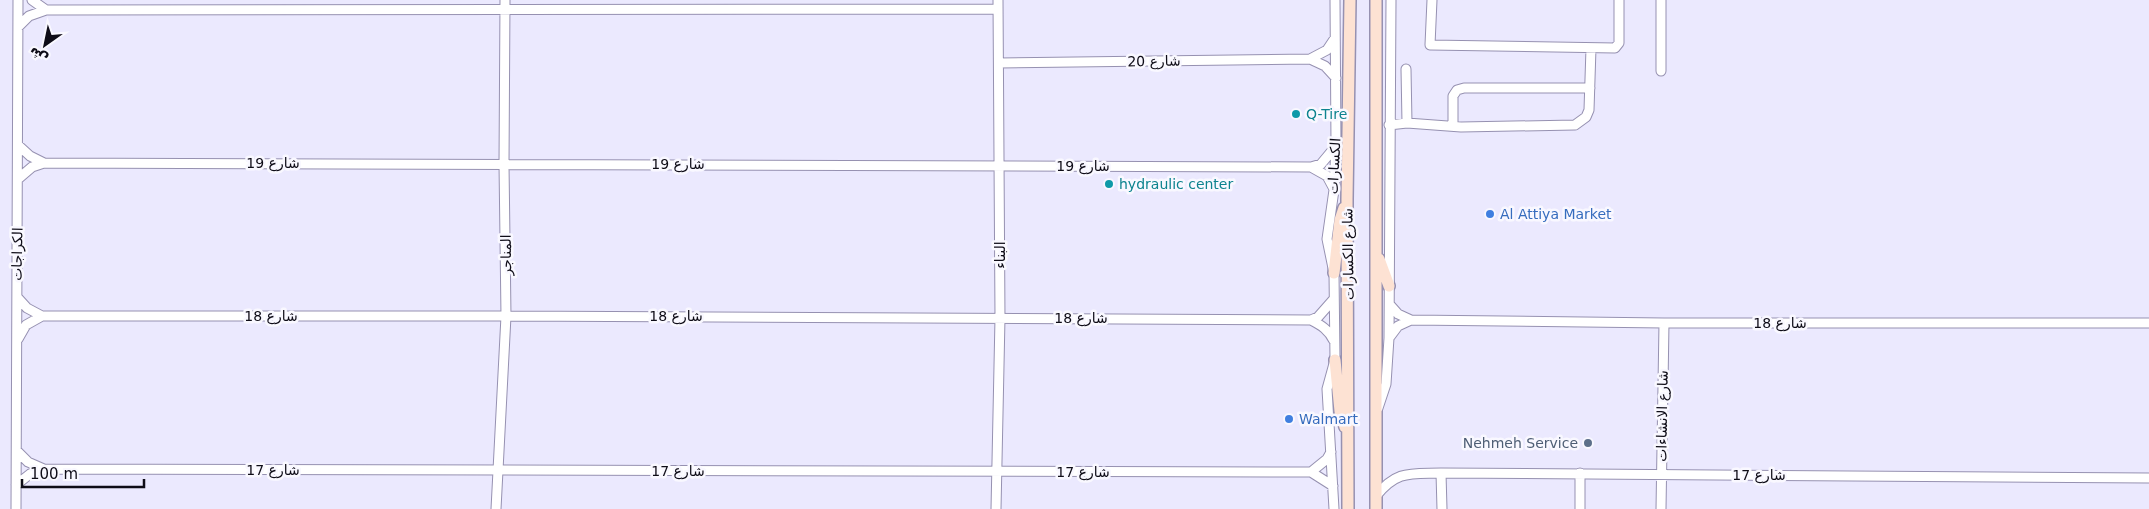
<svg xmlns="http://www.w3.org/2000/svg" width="2149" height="509" viewBox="0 0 2149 509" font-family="'DejaVu Sans',Cairo,sans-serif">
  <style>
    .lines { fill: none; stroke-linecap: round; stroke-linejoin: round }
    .street-casing { stroke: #9691b1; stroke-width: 11 }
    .secondary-casing { stroke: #9691b1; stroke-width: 14 }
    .street { stroke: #fff; stroke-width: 9 }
    .secondary { stroke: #fde2d3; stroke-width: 11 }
    .culture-dot { fill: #0f9aa8; stroke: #f9f8ff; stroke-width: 2 }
    .shop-dot { fill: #3f7fe0; stroke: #f9f8ff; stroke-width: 2 }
    .service-dot { fill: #5c6f8a; stroke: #f9f8ff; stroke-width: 2 }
    .labels { text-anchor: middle; stroke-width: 5; stroke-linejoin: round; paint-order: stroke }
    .street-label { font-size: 14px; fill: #0e0c17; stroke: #f9f8ff }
    .culture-label { font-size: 14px; fill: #0d838f; stroke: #f9f8ff; text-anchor: start }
    .shop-label { font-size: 14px; fill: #366cbe; stroke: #f9f8ff; text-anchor: start }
    .service-label { font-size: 14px; fill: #4e5e75; stroke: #f9f8ff; text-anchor: end }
  </style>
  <rect width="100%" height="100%" fill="#ebe9fe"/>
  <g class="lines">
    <g class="street-casing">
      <path id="street" d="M32 0 46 10
        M1432 0 1430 45 1615 48 1619 43V0
        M1661 0V71
        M18 27 29 16 46 10 998 9
        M1310 59 1327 50 1335 38
        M999 63 1310 59 1325 66 1336 78
        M1406 69 1407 123
        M1389 125 1407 123 1461 127 1575 125 1586 117 1589 110 1591 48
        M1453 126V96L1457 90 1464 88H1590
        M18 145 30 156 44 163
        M1311 167 1327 176 1334 189
        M18 179 32 167 44 163 1311 167 1321 164 1336 146
        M17 297 27 308 42 316H506L1311 320 1318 317 1333 300
        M1390 305 1398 314 1411 320 1664 323H2149
        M1311 320C1321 325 1329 330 1334 341
        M1389 338 1398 326 1411 320
        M18 339 26 325 42 316
        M1378 408 1386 384 1389 338 1391 0
        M17 451 28 462 44 469
        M1311 472 1327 459 1331 452
        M1441 473 1442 509
        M16 485 30 474 44 469 1311 472 1333 486
        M1376 496C1397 470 1410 474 1441 473L2149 478
        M16 509 18 0
        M496 509 506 316 504 164 505 0
        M996 509 1000 318 998 0
        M1334 509 1327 389 1335 360 1334 273 1327 239 1334 190 1336 146 1335 0
        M1580 509V473
        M1661 509 1664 323"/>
    </g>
    <g class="secondary-casing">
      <path id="secondary" d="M1376 0V509
        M1379 259 1389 286
        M1334 273 1340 220 1344 208
        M1335 360 1340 411 1345 427
        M1348 509 1347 199 1350 0"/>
    </g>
    <use href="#street" class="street"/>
    <use href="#secondary" class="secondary"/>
  </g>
  <g class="culture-dot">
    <circle cx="1296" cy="114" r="5"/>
    <circle cx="1109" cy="184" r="5"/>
  </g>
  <g class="shop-dot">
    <circle cx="1490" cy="214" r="5"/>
    <circle cx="1289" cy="419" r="5"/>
  </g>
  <circle class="service-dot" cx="1588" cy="443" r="5"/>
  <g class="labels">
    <g class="street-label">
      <text transform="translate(1154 61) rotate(-1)" y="5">شارع 20</text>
      <text x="273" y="168">شارع 19</text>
      <text x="678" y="169">شارع 19</text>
      <text x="1083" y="171">شارع 19</text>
      <text transform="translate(1334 166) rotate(-87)" y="5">الكسارات</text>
      <text transform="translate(17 254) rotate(-89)" y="5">الكراجات</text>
      <text transform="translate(1348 254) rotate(-91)" y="5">شارع الكسارات</text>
      <text transform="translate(506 255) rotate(-91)" y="5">المناجر</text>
      <text transform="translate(1000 255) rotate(-90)" y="5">البناء</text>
      <text x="271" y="321">شارع 18</text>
      <text x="676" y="321">شارع 18</text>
      <text x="1081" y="323">شارع 18</text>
      <text x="1780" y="328">شارع 18</text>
      <text transform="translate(1662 416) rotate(-89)" y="5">شارع الانشاءات</text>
      <text x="273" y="475">شارع 17</text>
      <text x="678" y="476">شارع 17</text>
      <text x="1083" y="477">شارع 17</text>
      <text x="1759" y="480">شارع 17</text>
    </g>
    <g class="culture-label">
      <text x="1306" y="119">Q-Tire</text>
      <text x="1119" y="189">hydraulic center</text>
    </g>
    <g class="shop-label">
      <text x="1500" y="219">Al Attiya Market</text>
      <text x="1299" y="424">Walmart</text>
    </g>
    <g class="service-label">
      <text x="1578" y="448">Nehmeh Service</text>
    </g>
  </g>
  <g transform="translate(45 45) rotate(213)" stroke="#f9f8ff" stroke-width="4" paint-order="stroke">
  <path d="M0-4L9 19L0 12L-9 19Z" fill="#0e0c17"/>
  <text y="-8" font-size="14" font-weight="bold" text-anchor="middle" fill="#0e0c17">ش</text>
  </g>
  <path d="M22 479v8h122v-8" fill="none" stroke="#0e0c17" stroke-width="2.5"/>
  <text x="30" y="479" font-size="15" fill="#0e0c17" stroke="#f9f8ff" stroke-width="4" paint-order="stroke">100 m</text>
</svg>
